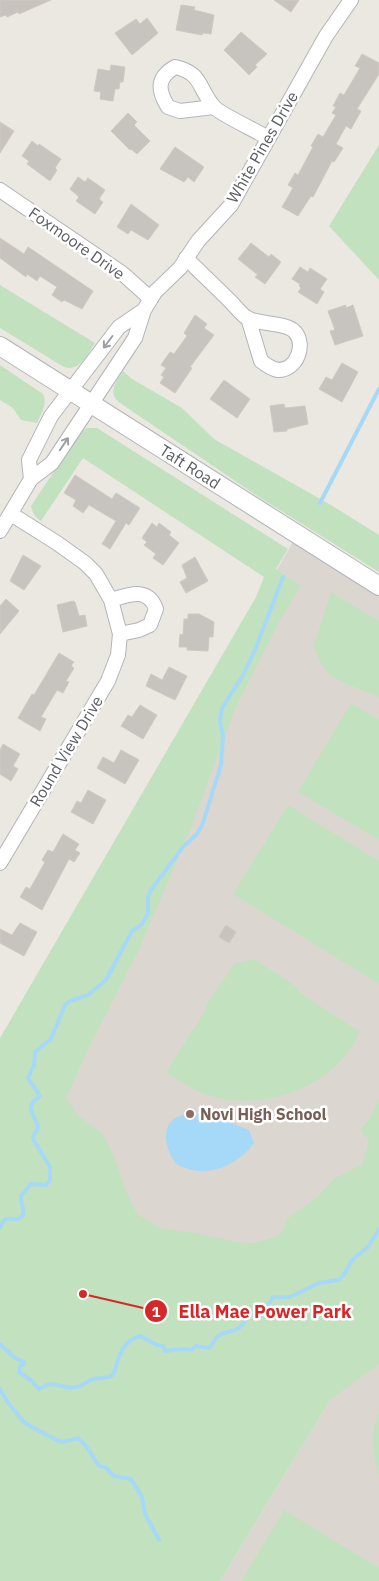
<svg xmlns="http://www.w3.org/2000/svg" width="379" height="1581" viewBox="0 0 379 1581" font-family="'IBM Plex Sans',sans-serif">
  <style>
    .education { fill: #dbd7d0 }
    .green { fill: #c2e1bf }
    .water { fill: #a6d9f7 }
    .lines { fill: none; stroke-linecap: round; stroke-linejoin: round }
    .stream { stroke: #a6d9f7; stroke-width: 4 }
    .building { fill: #c7c3be; stroke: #cfcac0 }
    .minor-casing { stroke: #b2b4b8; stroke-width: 16 }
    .tertiary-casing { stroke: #b2b4b8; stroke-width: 20 }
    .minor { stroke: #fff; stroke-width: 14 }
    .tertiary { stroke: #fff; stroke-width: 18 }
    .oneway { stroke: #9c9ea0 }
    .education-dot { fill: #8d6e63; stroke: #fff; stroke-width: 2 }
    .labels { text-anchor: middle; stroke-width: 5; stroke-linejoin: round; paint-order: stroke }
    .street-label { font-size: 16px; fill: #5a5d61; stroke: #fff }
    .education-label { font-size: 16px; font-weight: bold; fill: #785e54; stroke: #fff; text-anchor: start }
    .leader { fill: none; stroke: #d62828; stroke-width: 2 }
    .callout-dot { fill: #d62828; stroke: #fff; stroke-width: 2 }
    .mark-label { font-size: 15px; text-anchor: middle; font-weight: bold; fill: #fff }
    .callout-label { font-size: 18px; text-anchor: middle; font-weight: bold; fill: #d62828; stroke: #fff; stroke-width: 5; stroke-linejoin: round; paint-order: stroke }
  </style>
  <rect width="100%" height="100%" fill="#ebe8e1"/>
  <path class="education" d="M296 537 379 590V1581H220L330 1400 0 1188V1040Z"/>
  <path class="green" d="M379 145V280L329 226Z
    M0 285 95 343C87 355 80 372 64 367L0 328Z
    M0 365 43 394C48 404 41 414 37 423L21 420 13 408 0 400Z
    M123 371 132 379 182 408 214 439 331 505 379 535V572L259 497 120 403C107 393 116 382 123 371Z
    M87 428H97L288 549 276 569 301 586 280 620 235 709 191 828 137 954 92 1041 66 1098 77 1114 103 1135 113 1153 126 1191 137 1214 162 1229 189 1232 242 1243H255L272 1238 282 1232 287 1219 316 1198 334 1179 363 1164 369 1140 360 1130 370 1118 379 1099V1364L330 1400 220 1581H0V1038L256 597 264 577 83 458 41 521C35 517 33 514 31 506L80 432Z
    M331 592 379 621V697L344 683 330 675 321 664 314 646Z
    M351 703 379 720V840L298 792Z
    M288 805 379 861V984L233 894Z
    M254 959 297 987 299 992 360 1032C356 1039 353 1046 348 1052 316 1095 252 1112 202 1093 189 1088 178 1080 166 1072L206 1010V1005L235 963Z
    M379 1413V1475C371 1454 370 1433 379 1413Z
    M284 1510 379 1568V1581H241Z"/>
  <path class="water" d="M192 1113 223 1120 249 1130 254 1143C241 1162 212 1177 189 1169 186 1168 181 1167 178 1165 166 1154 159 1126 177 1117 181 1115 187 1114 192 1113Z"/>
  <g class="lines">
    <path class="stream" d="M320 503 379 389
      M0 1228C6 1214 7 1220 19 1219 28 1212 20 1205 21 1196L31 1184 46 1185 50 1180V1167L33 1139C33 1133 36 1133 38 1128 39 1121 25 1110 34 1101 35 1099 38 1098 40 1096L28 1078 34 1065 35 1052 51 1039 65 1005 70 1001 88 995 106 980 132 931 142 924 148 913V897L151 890 183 847 196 835 202 826 221 765 223 736 220 721 222 708 243 675 255 650 283 577
      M0 1344 15 1358 24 1362 23 1365 20 1366 19 1372 32 1381 39 1389C56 1378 60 1390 76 1387 83 1386 87 1381 93 1379 98 1378 104 1378 109 1377 120 1374 113 1344 140 1336L157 1345 163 1346 165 1351 182 1349 191 1350 196 1346 209 1348C213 1345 214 1339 218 1336 224 1332 231 1332 237 1329 251 1321 244 1309 265 1310L273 1297H290L319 1283 338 1280 343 1276 353 1259 368 1247 379 1229
      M0 1389 9 1404 24 1422 30 1426 56 1440 63 1442 78 1438 87 1447 98 1465 106 1468 114 1476 131 1479 142 1497 145 1514 159 1540"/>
  </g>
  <path class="building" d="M0 0H51L19 14 18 12 7 17 6 15 0 17Z
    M274 0H299L291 12Z
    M181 5 195 7 194 10 214 15 211 34 203 33 202 35 176 30Z
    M147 18 158 33 132 55 115 33 136 19 140 24Z
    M241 32 267 54 255 65 257 67 249 75 224 50Z
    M362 54 379 63V74L357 109 361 111 351 129 346 126 336 144 343 148 334 162 332 161 313 197 311 196 298 216 282 207 293 188 288 185 295 173 298 175 313 147 311 146 318 134 323 137 336 115 332 113 336 107 333 106 340 93 344 95 360 68 355 66Z
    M111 65 125 67 123 82H120L119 89H115L113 101 100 99 101 92 94 91 98 69 110 71Z
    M128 113 137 122 134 125 150 141 137 154 131 149 130 150 111 131Z
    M0 122 14 131 0 153Z
    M32 141 38 146 39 144 61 159 55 168 57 170 50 181 27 164 29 161 22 156Z
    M175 147 204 167 194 182 188 177 184 182 160 169Z
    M78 177 85 182 88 178 105 190 99 199 103 202 95 214 76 201 79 197 70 189Z
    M131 204 159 225 148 240 131 230 128 234 117 227Z
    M0 238 24 254 28 247 93 291 82 309 64 300 62 302 52 295 57 287 40 276 37 281 27 274 26 277 0 258Z
    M251 243 269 257 271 254 281 262 265 284 255 277 258 275 238 259Z
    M300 267 308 272 310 268 327 279 320 289 324 292 317 304 298 292 301 288 299 286 300 284 292 279Z
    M346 305V308L353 305 363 336 335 345 330 331 335 330 328 311Z
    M195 315 207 324 204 328 214 335 190 367 192 368 175 393 160 383 164 377 161 375 166 368 161 365 170 352 174 354 187 336 184 333Z
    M342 363 358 372 342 402 319 389 326 377 332 380Z
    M224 380 250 399 237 418 210 399Z
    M284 404 285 408 305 406 308 424 287 429V431L274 432 270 406Z
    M75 475 112 499 116 493 140 508 129 525 126 523 110 549 102 544 116 521 89 505 83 513 73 506 76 500 64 493Z
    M152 523 157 527 159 523 171 532 169 535 179 543 163 565 153 558 156 554 144 545 147 542 142 538Z
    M23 555 41 566 24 590 10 581Z
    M195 557 208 581 186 593 180 582 187 578 182 565Z
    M6 599 19 611 0 634V606Z
    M73 601 75 602 79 616 85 615 87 626 63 632 57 605Z
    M188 614H199L214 622 213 637H209L208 651 187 650V647H179L180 634 183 635 184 619H188Z
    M59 653 74 662 71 666 74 668 66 681 69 682 63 693 57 690 41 717 46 719 40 731 18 718 32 694 34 695Z
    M169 667 187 676 175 700 146 686 151 674 162 680Z
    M140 705 157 715 143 739 121 726 128 715 132 717Z
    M3 744 20 754 13 766 18 769 11 781 0 774V750Z
    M121 750 139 760 125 784 97 768 103 757 114 763Z
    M88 790 106 800 93 824 71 812 77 801 81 803Z
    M63 834 79 844 75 850 80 853 74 862 69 859 42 910 20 897 26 887 30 889 45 862 42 860 48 850 53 852Z
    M20 923 37 932 24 956 0 943V929L12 935Z
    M226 925 236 932 229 943 219 937Z"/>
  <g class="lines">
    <g class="minor-casing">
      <path id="minor" d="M214 107 180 111 168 107C158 91 156 78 175 67 203 73 198 89 214 107 220 114 257 131 268 138
        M0 190 122 273 151 299
        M186 258C201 273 216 287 231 302 236 307 241 314 247 318 259 325 287 322 295 332 306 345 297 370 278 370 272 369 266 365 261 361L248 318
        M31 479 29 460 51 416 119 327 144 310
        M0 531 31 479 52 463 135 338 144 310 155 292 180 268 198 241 231 205 326 36 351 0
        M111 600C128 595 148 586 156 609L150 625 139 630 120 634
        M0 863 108 681 118 655 120 634 111 600 96 574 85 563 57 543 11 514"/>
    </g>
    <g class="tertiary-casing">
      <g id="tertiary">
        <path id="s1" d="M0 346 379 586"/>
      </g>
    </g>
    <use href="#minor" class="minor"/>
    <use href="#tertiary" class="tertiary"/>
  </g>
  <defs><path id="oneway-shaft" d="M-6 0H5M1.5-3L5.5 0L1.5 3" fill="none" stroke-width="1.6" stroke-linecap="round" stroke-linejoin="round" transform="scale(1.25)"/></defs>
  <g class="oneway">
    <use href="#oneway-shaft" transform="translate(108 342) rotate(127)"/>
    <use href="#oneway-shaft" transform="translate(64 444) rotate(-56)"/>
  </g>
  <circle class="education-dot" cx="190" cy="1114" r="5"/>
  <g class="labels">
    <g class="street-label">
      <text transform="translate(262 147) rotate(-60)" y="6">White Pines Drive</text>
      <text transform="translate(77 243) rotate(35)" y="6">Foxmoore Drive</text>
      <text dy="6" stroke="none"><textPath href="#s1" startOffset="225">Taft Road</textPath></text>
      <text transform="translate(66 751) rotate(-59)" y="6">Round View Drive</text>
    </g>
    <g class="education-label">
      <text x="200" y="1120">Novi High School</text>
    </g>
  </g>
  <path class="leader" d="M83 1294L156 1311"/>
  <g class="callout-dot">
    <circle cx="83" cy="1294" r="5"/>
    <circle cx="156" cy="1311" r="12"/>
  </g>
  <g class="mark-label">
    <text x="156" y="1317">1</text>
  </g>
  <g class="callout-label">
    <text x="265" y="1318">Ella Mae Power Park</text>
  </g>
</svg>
